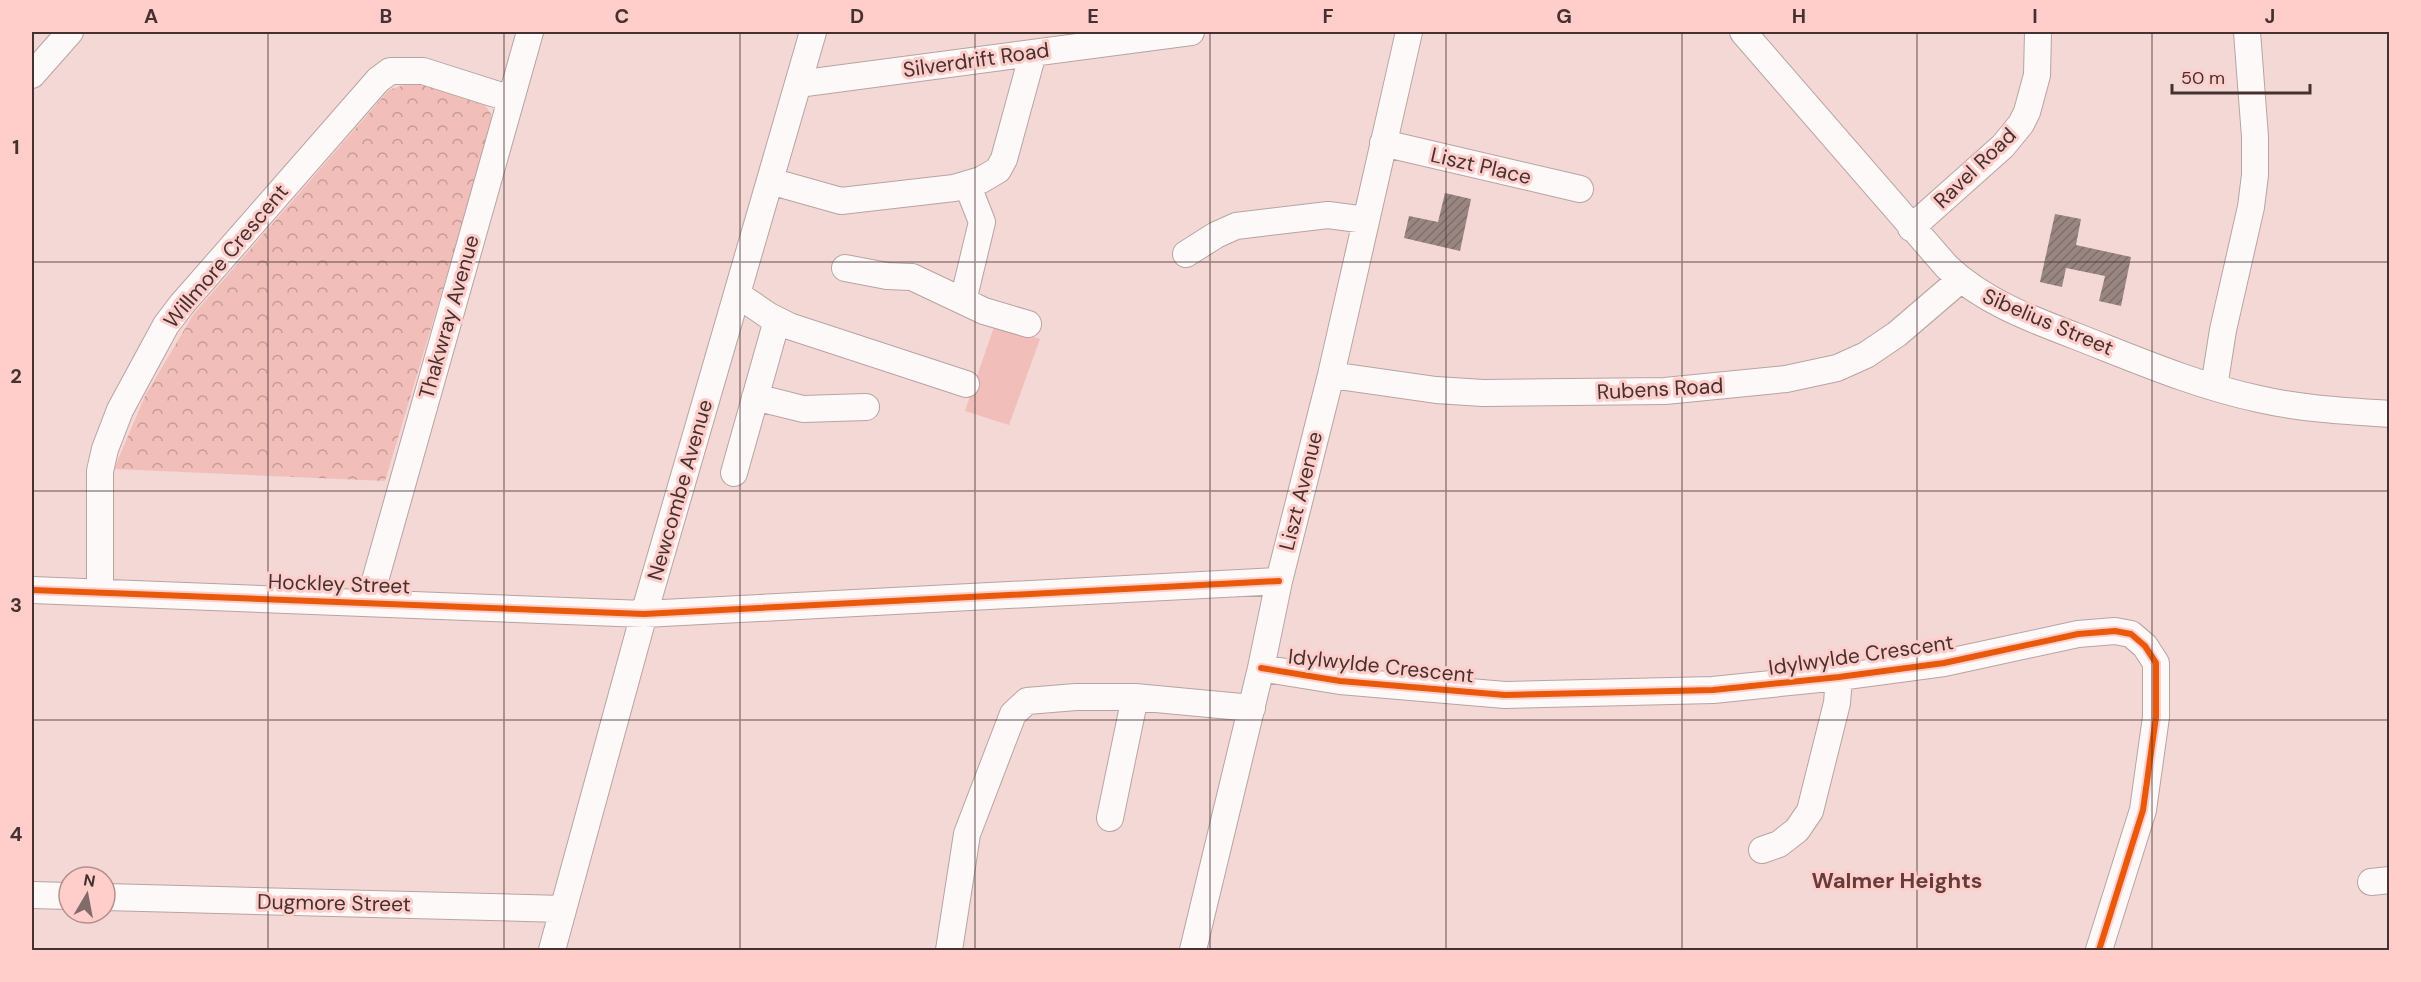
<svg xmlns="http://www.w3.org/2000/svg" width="2421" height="982" viewBox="0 0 2421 982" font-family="'DM Sans',sans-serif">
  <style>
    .park { fill: url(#park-crowns) }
    .pitch { fill: #f1beba }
    .building { fill: url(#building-hatch) }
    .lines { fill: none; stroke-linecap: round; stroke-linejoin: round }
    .minor-casing { stroke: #b8a3a2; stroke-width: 28 }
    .minor { stroke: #fdf9f9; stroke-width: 26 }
    .cycleway-casing { stroke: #ffceca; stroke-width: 10 }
    .cycleway { stroke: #e8590c; stroke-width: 6 }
    .grid { fill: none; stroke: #453230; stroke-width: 1.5; stroke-opacity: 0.55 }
    .labels { text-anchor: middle; stroke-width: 6; stroke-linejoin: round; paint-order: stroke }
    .street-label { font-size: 21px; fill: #453230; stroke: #ffceca }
    .neighbourhood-label { font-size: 22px; font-weight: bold; fill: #643c3a; stroke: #ffceca }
    .neatline { fill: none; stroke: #453230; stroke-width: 2 }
    .grid-label { font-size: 20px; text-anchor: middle; font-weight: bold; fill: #453230 }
  </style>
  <defs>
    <pattern id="park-crowns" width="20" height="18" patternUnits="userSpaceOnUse" patternTransform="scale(1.5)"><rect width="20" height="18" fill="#f1beba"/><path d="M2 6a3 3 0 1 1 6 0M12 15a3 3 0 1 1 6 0" fill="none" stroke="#c59b98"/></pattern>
    <pattern id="building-hatch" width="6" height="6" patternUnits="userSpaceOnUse" patternTransform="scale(1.5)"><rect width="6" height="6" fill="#998682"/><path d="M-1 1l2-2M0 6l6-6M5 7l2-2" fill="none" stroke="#7f6e6b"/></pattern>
  </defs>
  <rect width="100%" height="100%" fill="#f3d8d6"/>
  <path class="park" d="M404 85H422L483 102 491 114 492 125 385 481 114 469 145 396 193 315 389 90Z"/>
  <path class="pitch" d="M995 324 1040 339 1009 425 965 411Z"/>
  <path class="building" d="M1445 193 1471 199 1460 251 1404 238 1409 216 1438 222Z
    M2055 214 2081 219 2076 245 2131 257 2121 306 2099 301 2105 276 2066 268 2062 287 2040 282Z"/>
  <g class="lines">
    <g class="minor-casing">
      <path id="minor" d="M1743 32 1947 267C1984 302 2031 319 2078 337 2137 360 2197 386 2259 399 2302 409 2346 411 2390 414
        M32 75 70 32
        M798 84 1191 32
        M1383 143 1580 189
        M770 181 841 201 954 188 981 180 998 170 1004 159 1033 53
        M1911 228 2003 146 2021 124 2027 112 2037 75 2038 32
        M1186 254 1216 235 1236 226 1328 215 1366 220
        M845 268 887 276 912 277 984 311 1028 324
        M737 294 769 316 789 326 966 384
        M963 301 982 222 967 184
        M1331 375 1436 390 1483 393 1665 391 1786 379 1837 368 1866 355 1897 334 1960 280
        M2214 387 2223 330 2251 207 2255 175V137L2247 32
        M755 397 803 409 866 407
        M734 473 777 320
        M32 590 644 614 1279 581
        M100 592V471L105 449 120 410 166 325 182 304 378 80 390 71H423L511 99
        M369 602 530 32
        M1261 668 1340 681 1505 695 1713 690 1839 677 1944 663 2078 634 2115 631 2131 634 2145 646 2156 663V717L2143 810 2099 950
        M1110 818 1135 697
        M1762 850 1779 844 1797 830 1810 811 1837 703 1839 677
        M2371 882 2390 880
        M32 895 69 896
        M105 897 563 909
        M552 950 644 614 813 32
        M949 950 967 834 1013 714 1027 701 1076 697H1135L1252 708
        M1193 950 1261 668 1279 581 1331 375 1409 32"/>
    </g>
    <use href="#minor" class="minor"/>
    <g class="cycleway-casing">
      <path id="cycleway" d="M32 590 644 614 1279 581
        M1261 668 1340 681 1505 695 1713 690 1839 677 1944 663 2078 634 2115 631 2131 634 2145 646 2156 663V717L2143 810 2099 950"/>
    </g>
    <use href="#cycleway" class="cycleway"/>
  </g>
  <path class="grid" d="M268 32V950M504 32V950M740 32V950M975 32V950M1210 32V950M1446 32V950M1682 32V950M1917 32V950M2152 32V950M32 262H2390M32 491H2390M32 720H2390"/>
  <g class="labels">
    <g class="street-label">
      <text transform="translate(976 60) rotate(-8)" y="7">Silverdrift Road</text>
      <text transform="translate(1481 166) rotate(13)" y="7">Liszt Place</text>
      <text transform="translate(1975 168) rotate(-44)" y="7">Ravel Road</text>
      <text transform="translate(226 256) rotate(-50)" y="7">Willmore Crescent</text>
      <text transform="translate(449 317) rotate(-74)" y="7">Thakwray Avenue</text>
      <text transform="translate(2048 322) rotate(23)" y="7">Sibelius Street</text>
      <text transform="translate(1660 389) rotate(-3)" y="7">Rubens Road</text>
      <text transform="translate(680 490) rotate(-74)" y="7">Newcombe Avenue</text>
      <text transform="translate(1301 491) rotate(-76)" y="7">Liszt Avenue</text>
      <text transform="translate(339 584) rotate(2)" y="7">Hockley Street</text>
      <text transform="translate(1861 655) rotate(-8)" y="7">Idylwylde Crescent</text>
      <text transform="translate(1381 666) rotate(6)" y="7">Idylwylde Crescent</text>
      <text transform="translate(334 903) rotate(1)" y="7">Dugmore Street</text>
    </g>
    <g class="neighbourhood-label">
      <text x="1897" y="888">Walmer Heights</text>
    </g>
  </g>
  <rect width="2421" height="982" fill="none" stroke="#ffceca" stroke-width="66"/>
  <g transform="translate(87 895) rotate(10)"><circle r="28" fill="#ffceca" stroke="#b5908c" stroke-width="1.5"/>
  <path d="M0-4.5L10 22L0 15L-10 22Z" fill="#826c6a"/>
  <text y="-9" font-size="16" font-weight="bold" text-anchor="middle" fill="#453230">N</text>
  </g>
  <path d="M2172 84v9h138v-9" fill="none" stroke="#453230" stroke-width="3"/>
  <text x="2181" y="84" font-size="18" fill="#453230" stroke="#ffceca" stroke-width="4.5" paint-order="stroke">50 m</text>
  <rect x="33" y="33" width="2355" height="916" class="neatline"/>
  <g class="grid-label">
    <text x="151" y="23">A</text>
    <text x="386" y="23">B</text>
    <text x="622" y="23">C</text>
    <text x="857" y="23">D</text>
    <text x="1093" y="23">E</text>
    <text x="1328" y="23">F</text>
    <text x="1564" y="23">G</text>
    <text x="1799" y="23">H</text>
    <text x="2035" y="23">I</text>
    <text x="2270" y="23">J</text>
    <text x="16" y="154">1</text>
    <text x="16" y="383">2</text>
    <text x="16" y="612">3</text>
    <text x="16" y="841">4</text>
  </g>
</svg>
